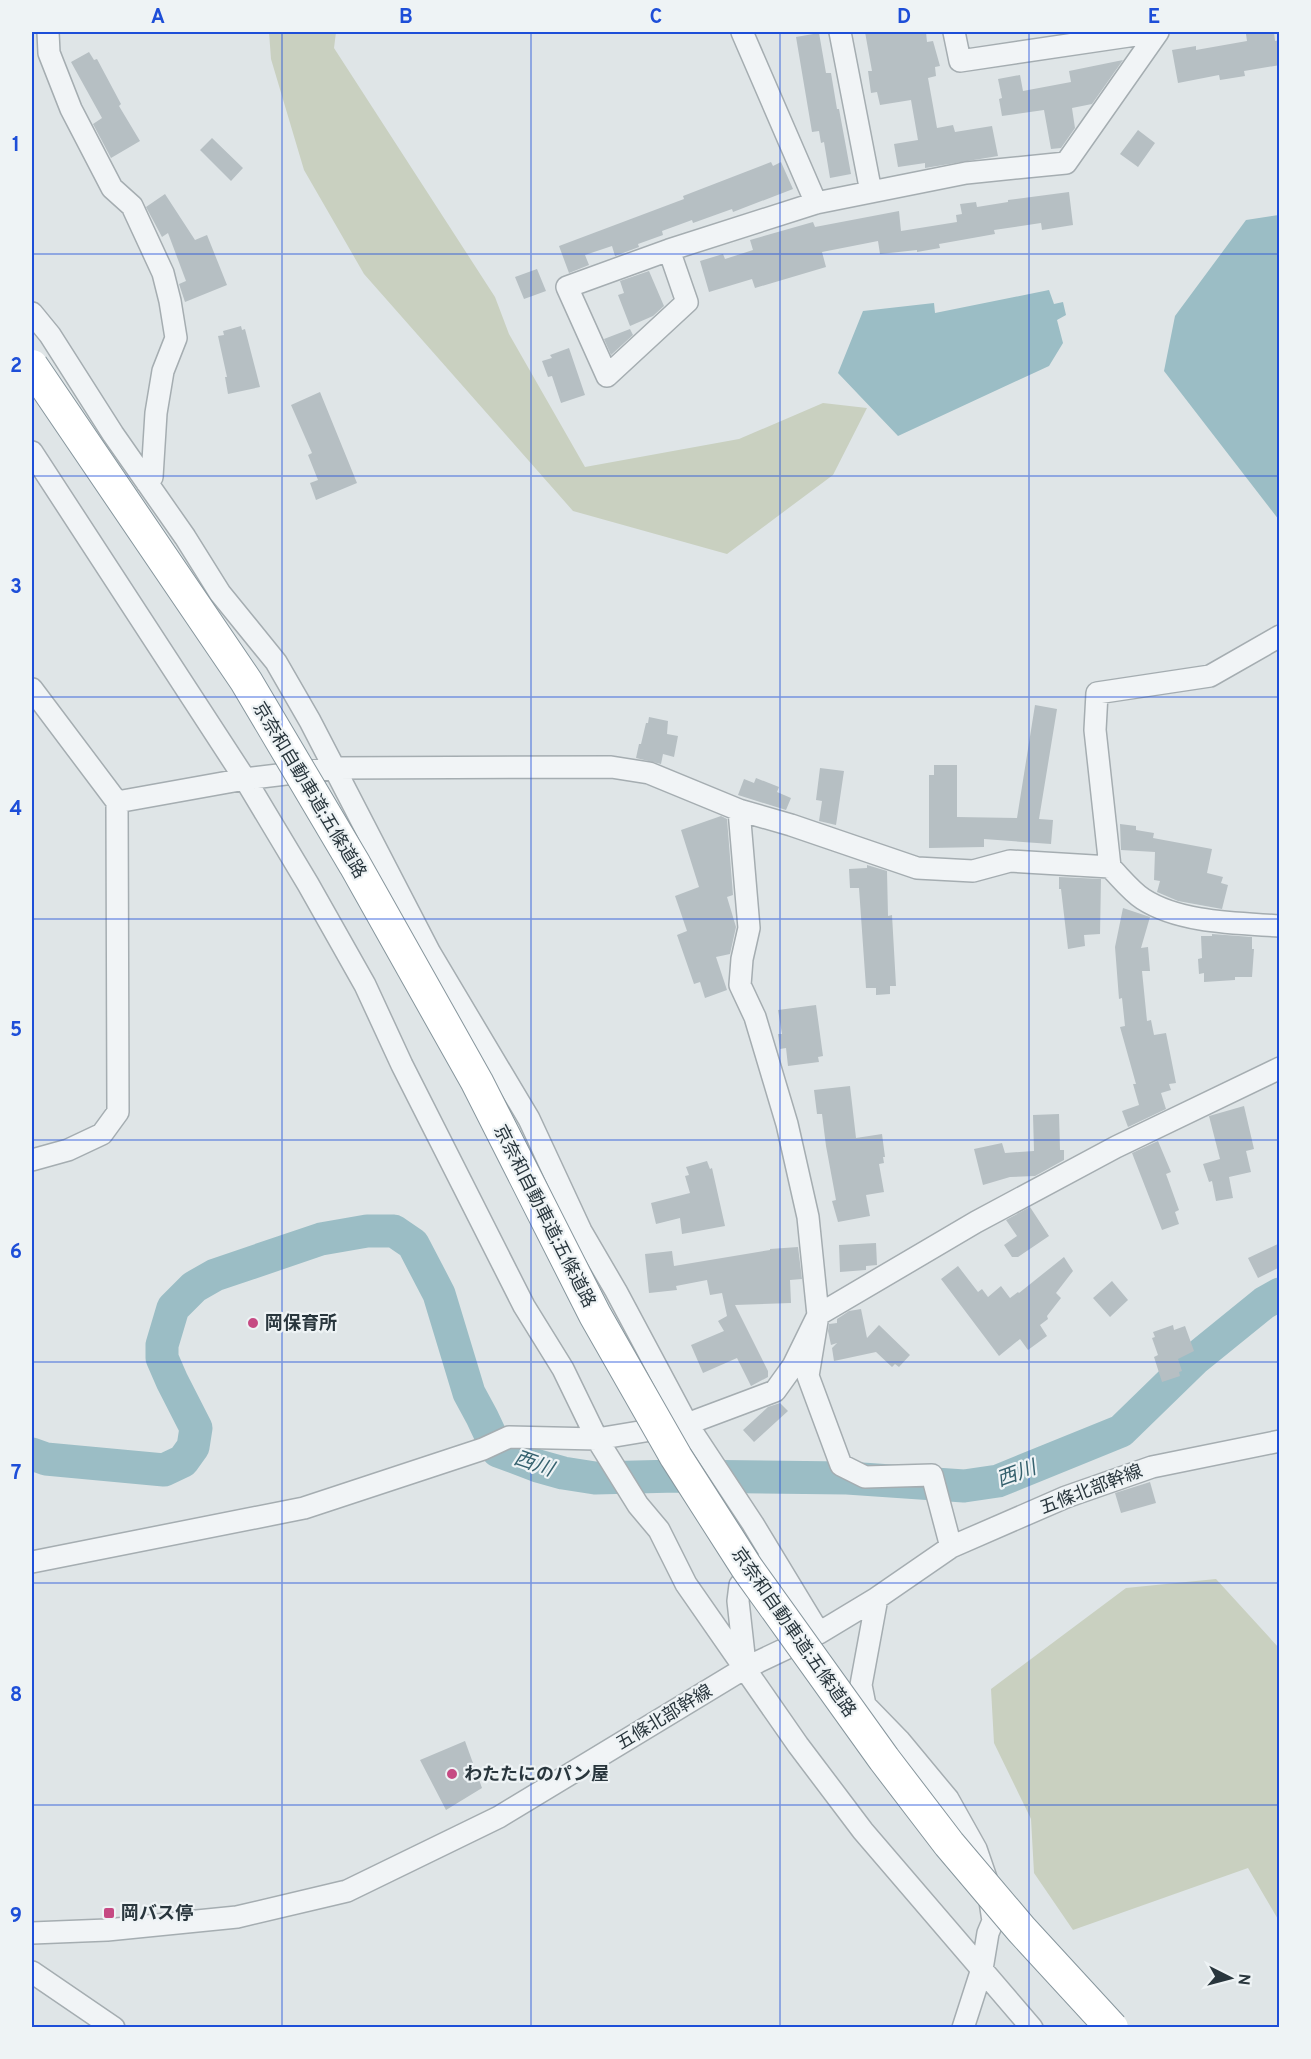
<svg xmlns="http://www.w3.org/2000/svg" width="1311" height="2059" viewBox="0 0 1311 2059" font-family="Overpass,'Noto Sans JP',sans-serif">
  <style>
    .green { fill: #c9d0c0 }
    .water { fill: #9bbdc5 }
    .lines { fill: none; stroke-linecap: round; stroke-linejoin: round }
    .river { stroke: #9bbdc5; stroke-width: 33 }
    .building { fill: #b6bfc3 }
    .minor-casing { stroke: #a5adb1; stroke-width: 24 }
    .minor { stroke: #f1f4f6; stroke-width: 21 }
    .highway-bridge-casing { stroke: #87969d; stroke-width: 34; stroke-linecap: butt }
    .highway-bridge { stroke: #fff; stroke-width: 32 }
    .grid { fill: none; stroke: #1d4ed8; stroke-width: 1.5; stroke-opacity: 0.55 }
    .poi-dot { fill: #c64a83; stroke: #eef3f5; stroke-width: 2 }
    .labels { text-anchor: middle; stroke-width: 4.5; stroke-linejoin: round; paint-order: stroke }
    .street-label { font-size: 18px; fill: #29363d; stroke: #eef3f5 }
    .poi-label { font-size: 18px; font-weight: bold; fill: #29363d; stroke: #eef3f5; text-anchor: start }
    .water-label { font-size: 20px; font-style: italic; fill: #35616e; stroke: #eef3f5 }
    .neatline { fill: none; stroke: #1d4ed8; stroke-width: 2 }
    .grid-label { font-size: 20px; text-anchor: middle; font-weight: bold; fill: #1d4ed8 }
  </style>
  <rect width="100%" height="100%" fill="#dfe5e7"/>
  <path class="green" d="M269 32H336L334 48 495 297 509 334 585 467 739 439 823 403 867 408 833 475 727 554 573 511 364 274 304 170 271 59Z
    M1216 1579 1279 1648V1921L1248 1868 1073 1930 1034 1873 1031 1819 994 1743 991 1689 1126 1588Z"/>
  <path class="water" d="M1279 215H1280L1279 520 1164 371 1175 316 1246 220Z
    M1049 290 1054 304 1063 302 1066 315 1057 320 1063 343 1049 366 898 436 838 373 863 311 934 303 935 313Z"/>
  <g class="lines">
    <path class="river" d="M32 1454 46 1459 164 1470 183 1461 193 1447 196 1428 172 1381 162 1358V1345L173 1308 194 1287 215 1275 321 1239 367 1231H394L413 1244 439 1294 469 1393 482 1417 498 1451 538 1466 563 1473 595 1478 677 1476 847 1478 964 1486 998 1481 1121 1431 1195 1359 1264 1303 1280 1294"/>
  </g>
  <path class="building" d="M865 32H926L927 42 933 41 940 66 935 67 936 76 928 78 937 128 953 125 955 132 992 126 998 156 925 168V163L898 167 894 144 918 140 911 100 880 105 877 92 871 93 868 71H872Z
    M1263 32H1274L1275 41 1280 40V65L1244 71 1245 76 1220 80 1219 75 1178 83 1172 50 1196 46V50L1247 41 1246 34Z
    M819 33 826 73H831L837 109H839L851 174 830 178 824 142 821 143 819 131 812 132 796 37Z
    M89 52 94 60 97 59 121 104 119 106 140 141 111 158 93 124 102 118 71 62Z
    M1123 60 1092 104 1072 108 1075 128 1061 148 1051 149 1044 110 1002 116 999 99 1002 98 998 79 1020 75 1023 91 1071 82 1069 71Z
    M1138 130 1155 143 1138 167 1120 154Z
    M212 138 243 168 231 181 200 150Z
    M771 162 773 166 781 162 793 189 733 212 732 209 693 223 692 220 662 231 663 235 638 244 639 247 615 256 612 246 585 255 589 265 569 273 559 246 684 199 683 196Z
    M1069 192 1073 225 1042 230 1041 223 994 230 995 234 939 244 940 248 917 252V250L880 254 878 241 822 252 826 267 755 288 752 279 709 292 700 261 723 254 725 259 753 250 750 240 813 222 815 227 899 211 901 231 957 222 956 215 962 214 960 204 976 202 977 207 1008 202V200Z
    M165 194 195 240 207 235 227 285 185 302 179 284 186 281 168 233 162 237 146 207Z
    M537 269 546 291 524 299 515 277Z
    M649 271 664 306 653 316 630 326 618 295 624 293 620 281Z
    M241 326 242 330 245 329 260 387 228 394 225 377H227L218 336 224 335 223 331Z
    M630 329 633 335 611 355 604 339Z
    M569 348 585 395 561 403 552 376 548 377 542 361 552 358 550 355Z
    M320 392 357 483 316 500 310 483 318 480 308 455 312 453 291 405Z
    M1035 705 1057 709 1039 819 1053 820 1051 844 984 839V847L929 848V775H934V765H957V817L1017 818Z
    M649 717 668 721 667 734 678 736 674 757 663 754 661 764 636 758 639 744H641L646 723H648Z
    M820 768 844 771 836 825 819 821 822 801 816 800Z
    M756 778 779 787 777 792 791 798 786 810 738 795 744 779 754 783Z
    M721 816 727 819 733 895 727 897 736 927 730 954 716 957 727 990 705 998 700 982 694 984 677 935 687 931 675 896 699 887 681 830Z
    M1120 824 1136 826V830L1154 833 1153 838 1212 849 1207 873 1223 877 1221 883 1228 885 1222 909 1178 901 1157 892 1160 881 1154 880 1155 852 1121 850Z
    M867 865 887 871 888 916 892 915 896 986H890V994L876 995V988H866L859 888H850L849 869 867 868Z
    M1059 877 1101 879 1100 934 1084 935 1085 946 1068 949 1061 889H1059Z
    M1123 908 1150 917 1141 948 1148 947 1150 971H1142L1147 1021 1151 1020 1154 1035 1166 1033 1176 1083 1169 1084 1171 1090 1161 1093 1166 1109 1128 1127 1122 1111 1139 1105 1133 1084H1136L1120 1027 1125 1026 1122 998 1119 999 1115 947Z
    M1212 934 1252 937V949H1254L1252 977H1235V980L1204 982V973L1199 974 1198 959 1202 958 1201 936H1212Z
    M816 1005 823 1056 818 1057 819 1062 788 1066 786 1048 780 1049 778 1034H782L778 1010Z
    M850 1086 856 1138 882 1134 885 1157H883L884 1163 879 1164 884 1192 866 1195 870 1216 838 1222 832 1201 836 1200 826 1146 822 1114H817L814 1090Z
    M1244 1106 1254 1149 1246 1151 1251 1172 1229 1177 1233 1198 1216 1201 1212 1181 1209 1182 1203 1164 1220 1159 1209 1116Z
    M1059 1114 1060 1150H1064V1160L1035 1176 1010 1177 983 1185 974 1149 1002 1143 1005 1153 1034 1151 1033 1115Z
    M1158 1141 1171 1172 1166 1174 1179 1210 1175 1212 1179 1224 1162 1230 1132 1153Z
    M707 1161 710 1169 712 1168 725 1226 682 1234 680 1218 656 1224 651 1203 690 1193 685 1176 689 1175 686 1167Z
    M1030 1207 1049 1236 1018 1257H1012L1004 1245 1017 1236 1006 1220Z
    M876 1243 877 1265 866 1266V1270L840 1272 839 1245Z
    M1280 1243V1267L1258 1278 1248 1258Z
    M798 1247 802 1279 790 1280 791 1303 735 1305 768 1371V1377L751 1386 737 1358 703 1373 691 1345 724 1331 718 1321 727 1316 722 1293 710 1295 707 1280 676 1286 677 1290 649 1293 645 1254 672 1251 674 1266 770 1250V1249Z
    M1064 1257 1073 1271 1056 1293 1061 1298 1047 1316 1048 1319 1040 1325 1047 1336 1028 1350 1020 1339 999 1356 941 1279 958 1266 978 1292 982 1289 988 1297 1001 1286 1010 1298 1018 1292 1019 1293Z
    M1112 1281 1128 1300 1110 1317 1093 1298Z
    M861 1309 867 1338 879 1325 910 1355 899 1367 895 1364 892 1367 876 1352 834 1361 832 1348 837 1343 831 1345 828 1331 829 1324 837 1323V1319L849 1311Z
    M1173 1325 1174 1330 1185 1326 1194 1351 1178 1359 1182 1371 1179 1372 1180 1376 1162 1382 1154 1357 1158 1355 1152 1338 1155 1337 1153 1332Z
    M780 1403 788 1411 754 1442 743 1430 768 1407Z
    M1150 1482 1156 1503 1121 1513 1115 1493Z
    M465 1741 482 1788 446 1810 420 1760Z"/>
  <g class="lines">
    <g class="minor-casing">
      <path id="minor" d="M48 32 49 53 71 109 112 188 132 206 163 273 170 301 176 338 163 371 156 413 152 477 147 483
        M742 32 816 203
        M840 32 871 192
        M954 32 960 61 1156 32
        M669 250 816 203 966 173 1066 163 1158 32
        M669 250 687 302 607 376 567 287Z
        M32 313 50 335 113 434 185 537 220 593 276 662 310 721 430 953 529 1119 581 1231 616 1291 687 1424 753 1524 819 1633
        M32 452 245 779 308 884 365 985 402 1065 524 1306 563 1369 597 1439 638 1505 659 1530 686 1584 798 1745 863 1831 1032 2028
        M1280 636 1210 676 1097 693 1095 730 1110 867C1120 877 1131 891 1143 899 1180 923 1237 923 1280 926
        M32 689 117 802 245 779 335 768 611 767 649 773 739 810 791 825 917 868 973 871 1010 861 1110 867
        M739 810 749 928 742 959 740 985 755 1017 787 1124 808 1217 818 1315 808 1376 841 1465 865 1477 932 1475 951 1547
        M32 1160 68 1150 102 1134 118 1112 117 802
        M32 1562 304 1508 483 1449 509 1437 597 1439 687 1424 775 1391 793 1366 818 1315 976 1222 1116 1147 1280 1068
        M877 1598 861 1685 865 1705 899 1740 948 1799 976 1849 987 1881 993 1921 988 1933 982 1969 963 2028
        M745 1664 738 1601 740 1585 758 1565
        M32 1933 107 1930 237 1917 347 1891 499 1817 745 1668 819 1633 877 1598 951 1547 1066 1497 1152 1467 1280 1441
        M32 1972 114 2028"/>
    </g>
    <use href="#minor" class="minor"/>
    <g class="highway-bridge-casing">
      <path id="highway-bridge" d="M32 366 246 681 355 865 477 1082 595 1315 676 1457 747 1568 884 1759 949 1844 1021 1929 1112 2028"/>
    </g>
    <use href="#highway-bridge" class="highway-bridge"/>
  </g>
  <path class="grid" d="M282 32V2028M531 32V2028M780 32V2028M1029 32V2028M32 254H1280M32 476H1280M32 697H1280M32 919H1280M32 1140H1280M32 1362H1280M32 1583H1280M32 1805H1280"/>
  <g class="poi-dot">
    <circle cx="253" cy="1323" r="6"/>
    <circle cx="452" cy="1774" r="6"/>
    <rect x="103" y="1907" width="12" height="12" rx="3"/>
  </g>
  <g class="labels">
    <g class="street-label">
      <text transform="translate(310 790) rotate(59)" y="6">京奈和自動車道;五條道路</text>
      <text transform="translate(545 1216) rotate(63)" y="6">京奈和自動車道;五條道路</text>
      <text transform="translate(1091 1489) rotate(-21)" y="6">五條北部幹線</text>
      <text transform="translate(794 1632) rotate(55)" y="6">京奈和自動車道;五條道路</text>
      <text transform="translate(664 1717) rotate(-31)" y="6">五條北部幹線</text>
    </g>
    <g class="poi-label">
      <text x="265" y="1329">岡保育所</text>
      <text x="464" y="1780">わたたにのパン屋</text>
      <text x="121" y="1919">岡バス停</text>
    </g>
    <g class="water-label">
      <text transform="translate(534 1463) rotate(19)" y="7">西川</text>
      <text transform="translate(1016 1473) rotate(-20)" y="7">西川</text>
    </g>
  </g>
  <rect width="1311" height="2059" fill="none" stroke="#eef3f5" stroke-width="66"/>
  <g transform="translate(1230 1978) rotate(96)" stroke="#eef3f5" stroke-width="4.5" paint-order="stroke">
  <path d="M0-4.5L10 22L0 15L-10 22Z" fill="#29363d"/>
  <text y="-9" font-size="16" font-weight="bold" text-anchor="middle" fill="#29363d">N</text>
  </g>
  <rect x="33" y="33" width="1245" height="1993" class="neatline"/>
  <g class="grid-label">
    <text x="158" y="23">A</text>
    <text x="406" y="23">B</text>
    <text x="656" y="23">C</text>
    <text x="904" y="23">D</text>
    <text x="1154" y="23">E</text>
    <text x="16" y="151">1</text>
    <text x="16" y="372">2</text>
    <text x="16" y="593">3</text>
    <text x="16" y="815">4</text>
    <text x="16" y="1036">5</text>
    <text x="16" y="1258">6</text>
    <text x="16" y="1479">7</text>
    <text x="16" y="1701">8</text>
    <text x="16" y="1922">9</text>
  </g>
</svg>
